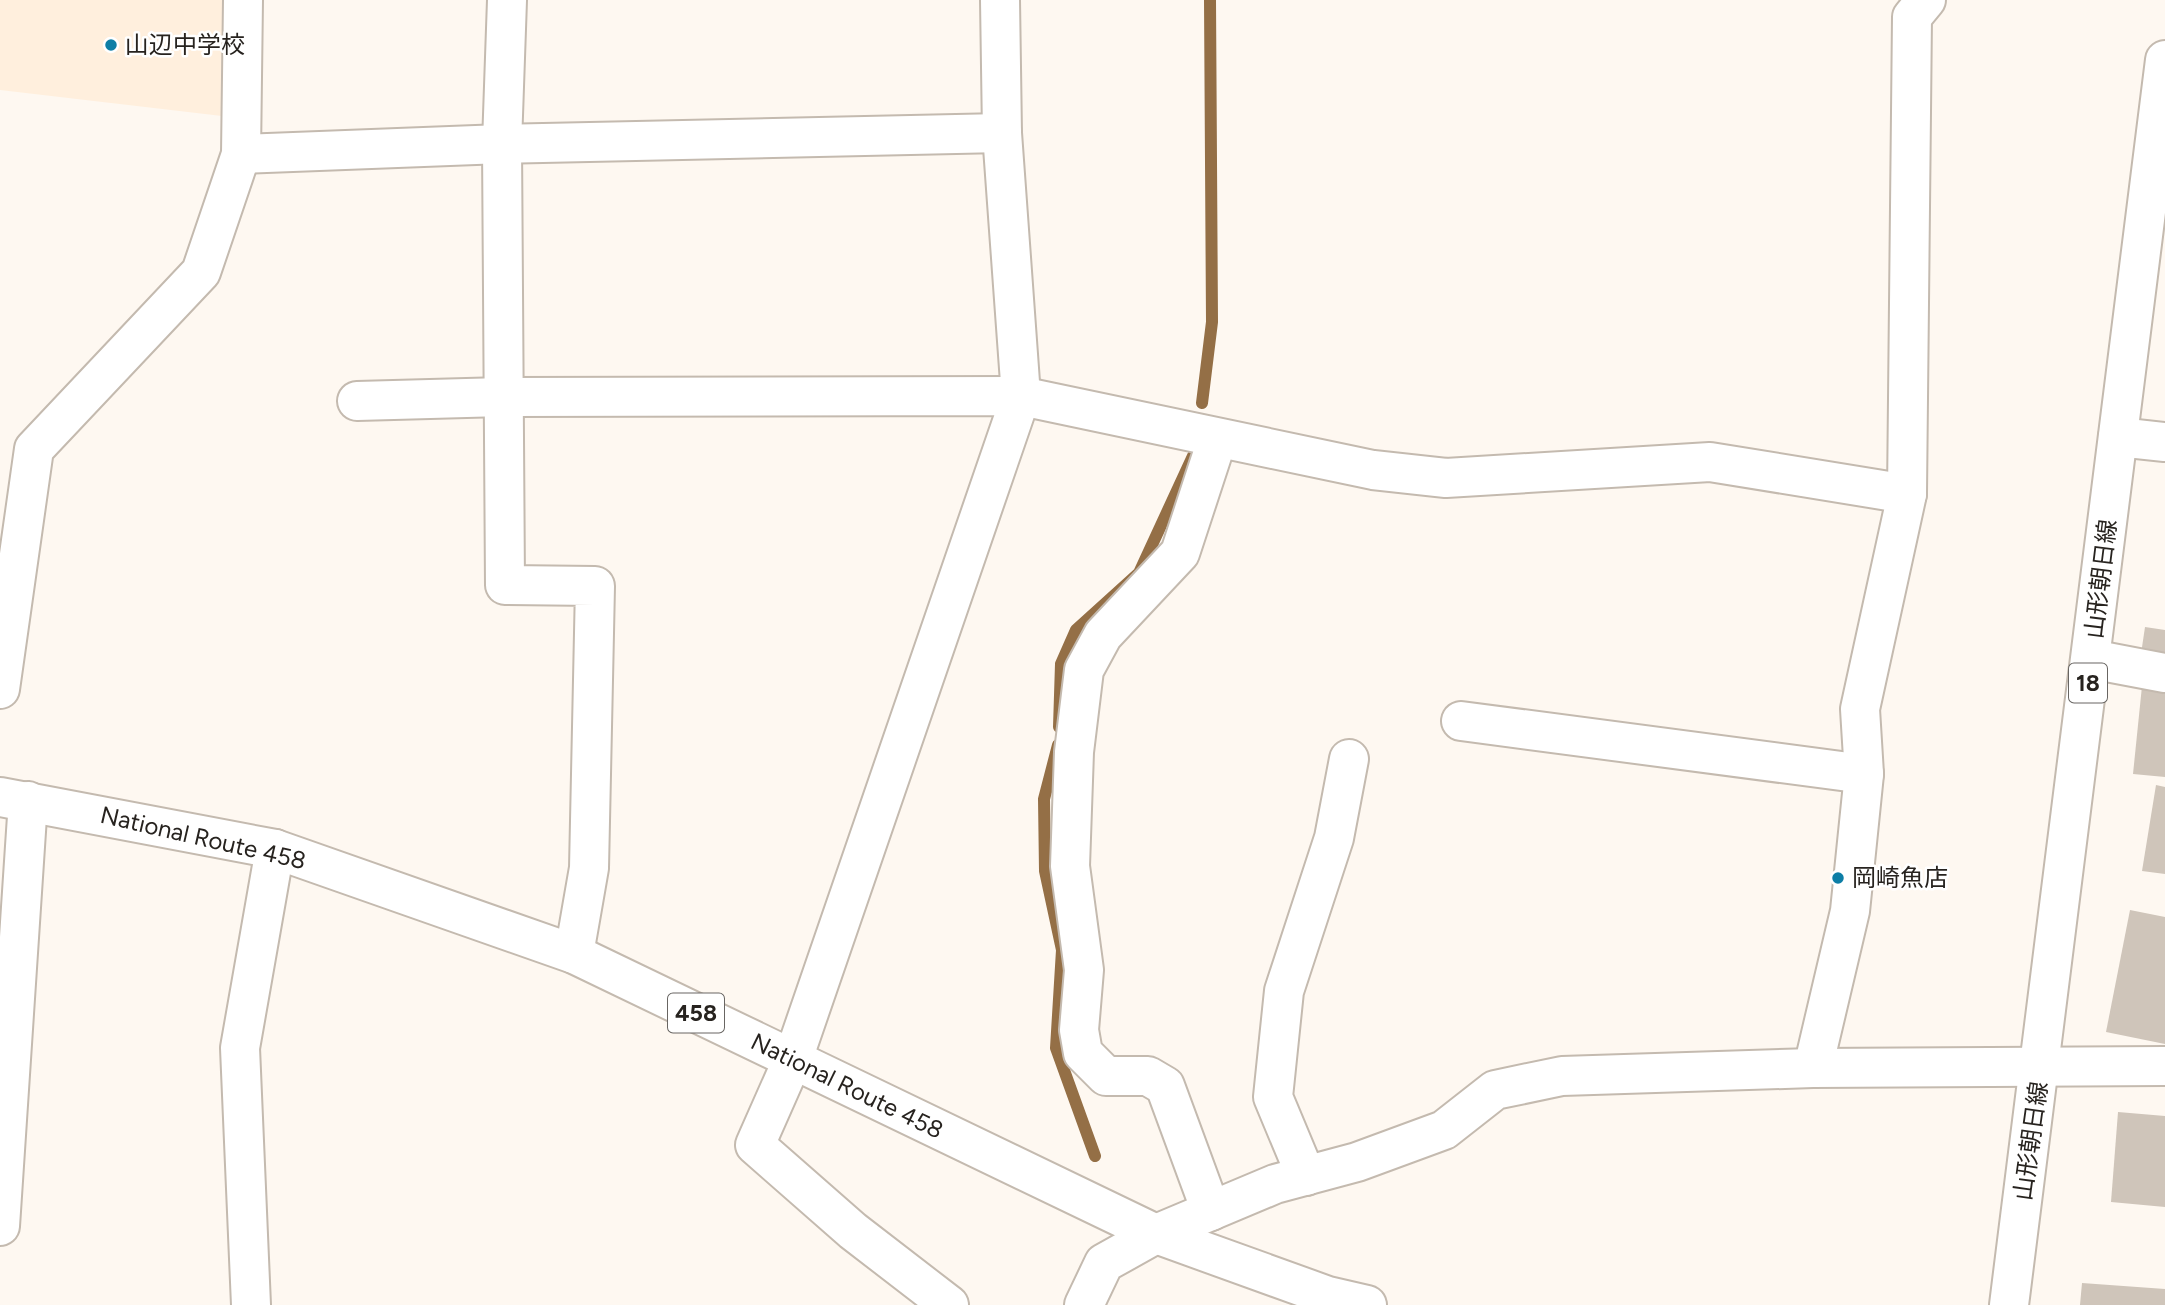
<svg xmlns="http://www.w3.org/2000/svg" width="2165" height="1305" font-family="Figtree,'Noto Sans JP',sans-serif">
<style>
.built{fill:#ffefdd}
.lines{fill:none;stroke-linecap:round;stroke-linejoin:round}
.stream{stroke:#946f46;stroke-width:12}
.building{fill:#cfc5ba}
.minor-casing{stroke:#c4baaf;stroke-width:42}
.primary-casing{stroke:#c4baaf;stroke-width:42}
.trunk-casing{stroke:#c4baaf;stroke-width:42}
.minor{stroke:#fff;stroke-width:38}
.primary{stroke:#fff;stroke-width:38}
.trunk{stroke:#fff;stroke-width:38}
.poi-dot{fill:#0d7ea6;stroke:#fff;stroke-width:2.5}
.labels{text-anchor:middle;stroke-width:5;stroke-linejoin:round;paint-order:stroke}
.shield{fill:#fff;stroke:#686562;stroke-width:2}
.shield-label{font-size:23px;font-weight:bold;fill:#27231f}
.poi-label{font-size:24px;fill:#27231f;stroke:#fff;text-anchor:start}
.street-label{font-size:24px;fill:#27231f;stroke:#fff}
</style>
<rect width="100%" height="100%" fill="#fef8f1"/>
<path class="built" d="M0 0H223L222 116 0 90Z"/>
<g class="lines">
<g class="stream">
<path d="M1202 403 1212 322 1210 0"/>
<path d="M1059 727 1061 664 1076 630 1139 573 1193 456"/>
<path d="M1058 745 1044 799 1045 871 1062 950 1056 1048 1095 1156"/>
</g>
</g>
<g class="building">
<path d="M2145 627 2165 630V658L2141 654Z"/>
<path d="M2142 686 2165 689V777L2133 774Z"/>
<path d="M2156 785 2165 787V874L2142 871Z"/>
<path d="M2130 910 2165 917V1044L2106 1032Z"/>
<path d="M2118 1112 2165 1116V1207L2111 1202Z"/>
<path d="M2082 1283 2165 1289V1305H2080Z"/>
</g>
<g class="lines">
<defs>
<g id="minor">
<path d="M507 0 502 144 505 585 595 586 589 868 574 954"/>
<path d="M241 154 502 144 1002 133"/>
<path d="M357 401 503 397 1021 396 1373 470 1446 478 1710 462 1907 494"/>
<path d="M2118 437 2165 442"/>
<path d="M2091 659 2165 673"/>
<path d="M0 689 34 449 201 272 241 154 243 0"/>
<path d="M1461 721 1864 774"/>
<path d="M1813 1068 1850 911 1864 774 1860 709 1907 494 1912 17 1926 0"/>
<path d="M1306 1176 1273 1097 1284 991 1334 838 1349 759"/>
<path d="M1211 1211 1165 1086 1148 1076H1106L1083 1053 1079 1030 1084 970 1070 866 1074 752 1084 670 1103 635 1180 553 1217 440"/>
<path d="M0 1226 28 801"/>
<path d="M251 1305 240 1048 275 849"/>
<path d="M949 1305 853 1231 755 1145 793 1059 1021 396 1002 133 1000 0"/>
<path d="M1084 1305 1104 1263 1156 1234 1275 1184 1357 1162 1444 1130 1495 1090 1562 1076 1813 1068 2165 1066"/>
</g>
<path id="primary" d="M2009 1305 2165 60"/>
<path id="trunk" d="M0 797 275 849 574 954 1156 1234 1328 1296 1367 1305"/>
</defs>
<use href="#minor" class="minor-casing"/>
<use href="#primary" class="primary-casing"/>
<use href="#trunk" class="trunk-casing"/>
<use href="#minor" class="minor"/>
<use href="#primary" class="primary"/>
<use href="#trunk" class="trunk"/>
</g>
<g class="poi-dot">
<circle cx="111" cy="45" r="7"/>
<circle cx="1838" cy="878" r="7"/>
</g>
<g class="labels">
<g class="shield">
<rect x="2069" y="663.5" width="38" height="39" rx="5"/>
<rect x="668" y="993.5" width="56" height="39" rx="5"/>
</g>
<g class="shield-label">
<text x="2088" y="691">18</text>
<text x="696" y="1021">458</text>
</g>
<g class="poi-label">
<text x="125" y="53">山辺中学校</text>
<text x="1852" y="886">岡崎魚店</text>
</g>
<g class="street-label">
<text transform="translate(2101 579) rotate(-83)" y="8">山形朝日線</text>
<text transform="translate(203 838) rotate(13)" y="8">National Route 458</text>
<text transform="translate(847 1086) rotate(26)" y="8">National Route 458</text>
<text transform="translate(2031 1141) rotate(-82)" y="8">山形朝日線</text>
</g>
</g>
</svg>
